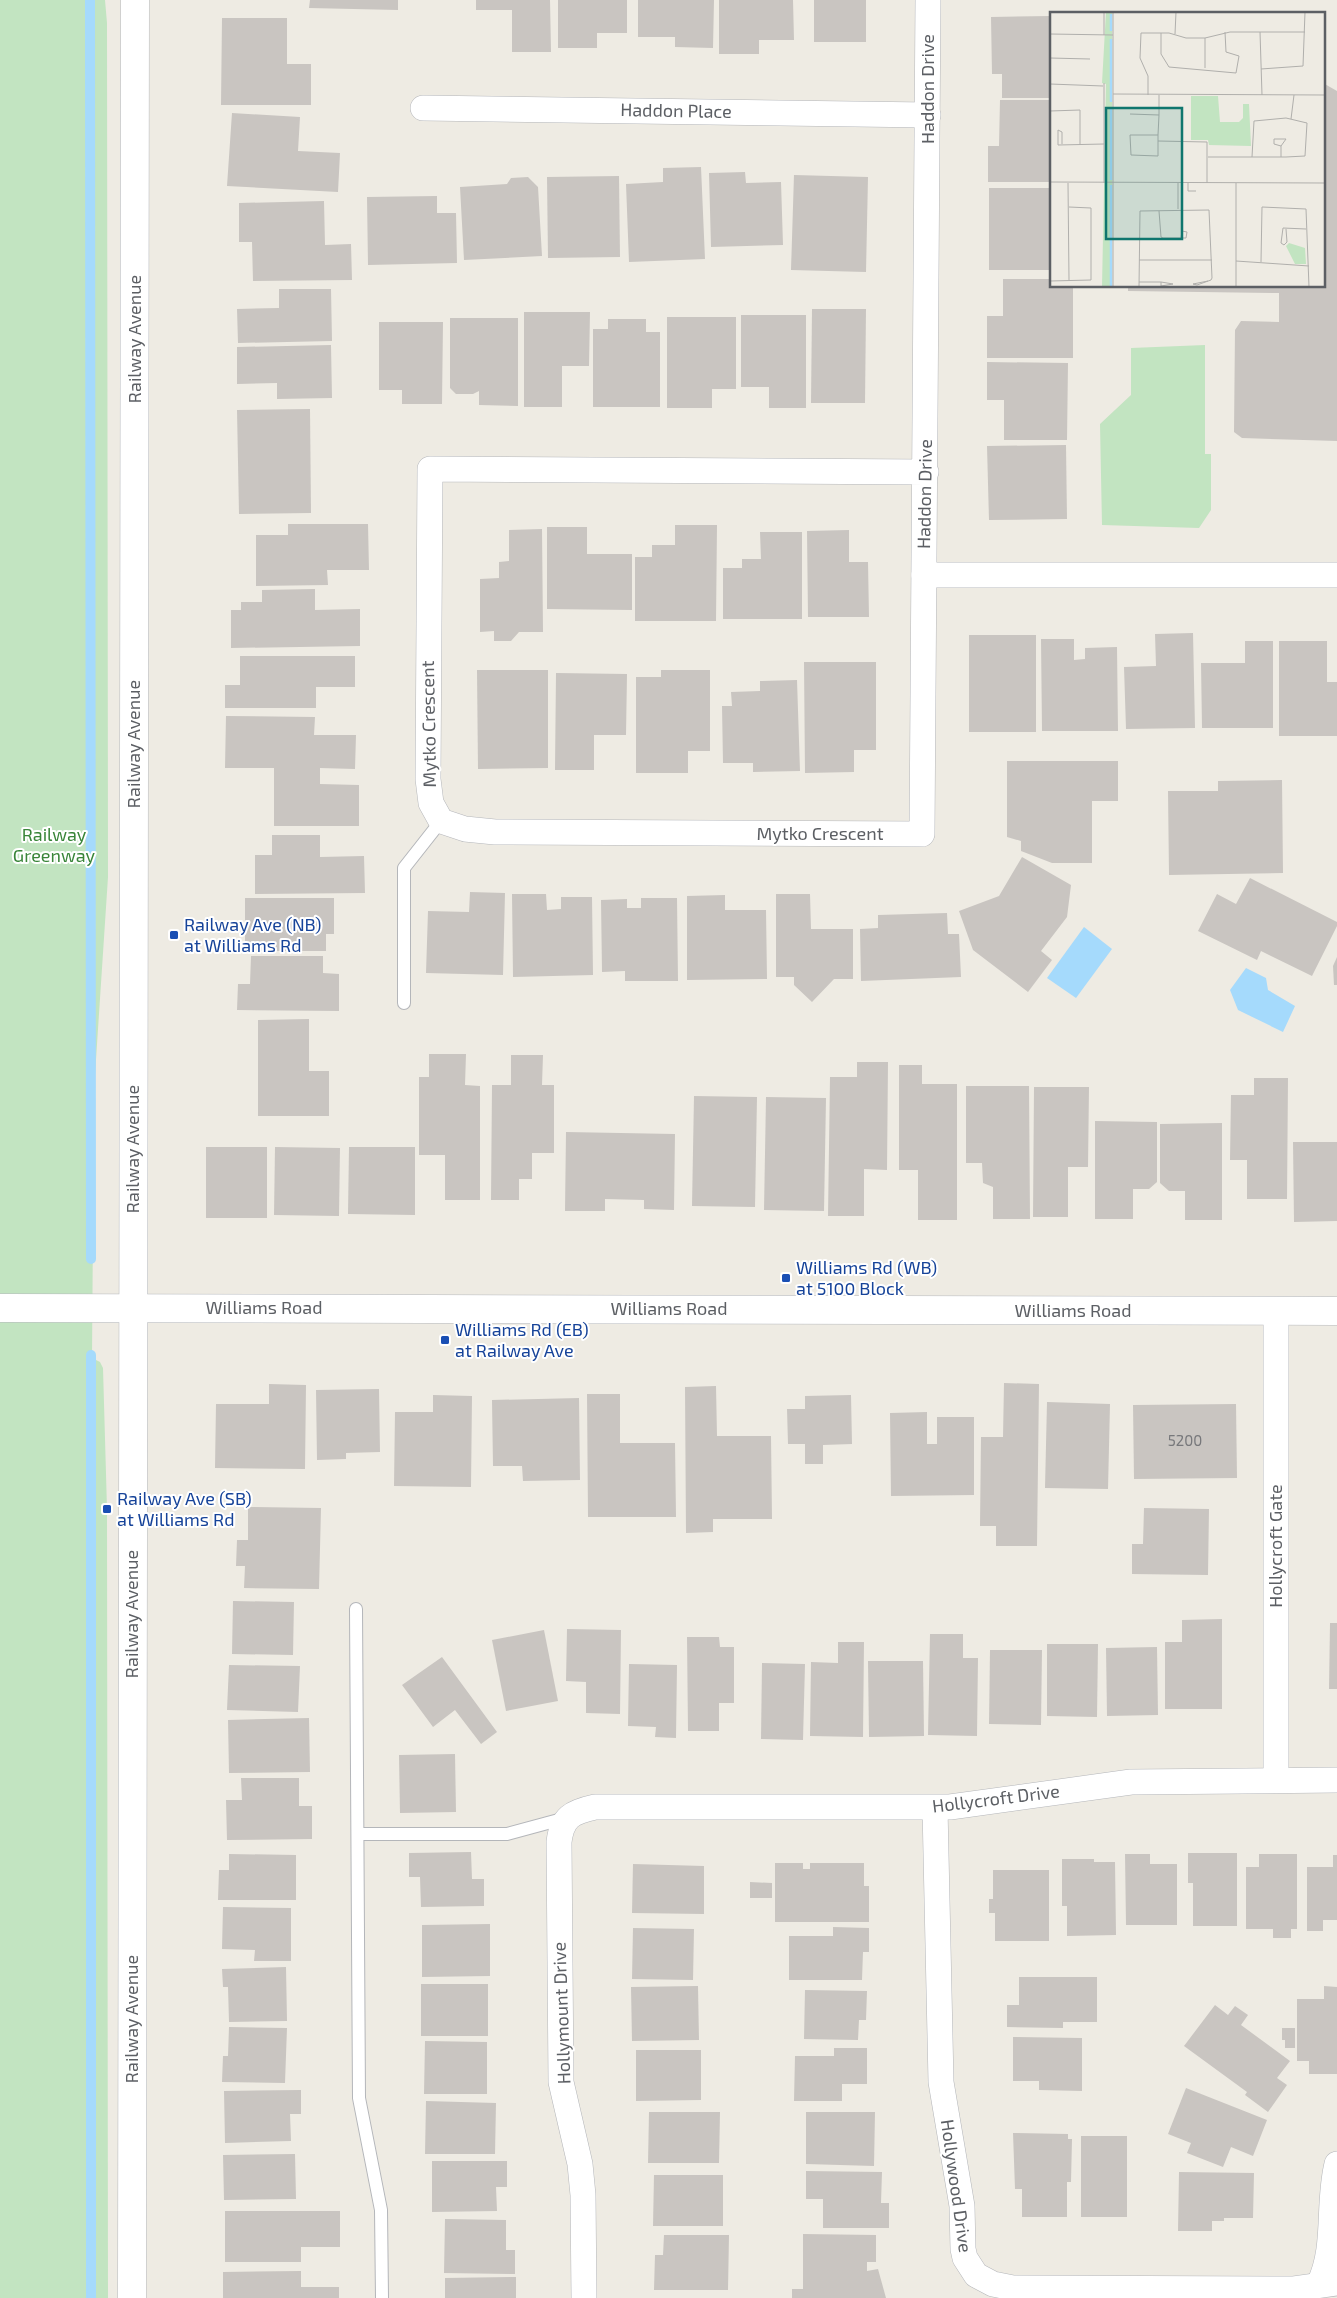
<svg xmlns="http://www.w3.org/2000/svg" width="1337" height="2298" font-family="'Exo 2',sans-serif">
<style>
.green{fill:#c2e4c1}
.water{fill:#a5dafc}
.lines{fill:none;stroke-linecap:round;stroke-linejoin:round}
.stream{stroke:#a5dafc;stroke-width:10}
.building{fill:#c9c5c1}
.lane-casing{stroke:#b4b6ba;stroke-width:14}
.street-casing{stroke:#b4b6ba;stroke-width:26}
.secondary-casing{stroke:#b5b8bd;stroke-width:29}
.lane{stroke:#fff;stroke-width:12}
.street{stroke:#fff;stroke-width:25}
.secondary{stroke:#fff;stroke-width:28}
.transit-dot{fill:#1a4fb4;stroke:#fff;stroke-width:2}
.labels{text-anchor:middle;stroke-width:4;stroke-linejoin:round;paint-order:stroke}
.number-label{font-size:15px;fill:#77787b}
.street-label{font-size:18px;fill:#5c5f64;stroke:#fff}
.park-label{font-size:18px;fill:#398539;stroke:#fff}
.transit-label{font-size:18px;fill:#164399;stroke:#fff;text-anchor:start}
.inset-river{fill:none;stroke:#a5dafc;stroke-width:2.5}
.inset-road{fill:none;stroke:#b0afac;stroke-width:1}
.view{fill:#0f766e;fill-opacity:0.15;stroke:#0f766e;stroke-width:2.5}
.inset-edge{fill:none;stroke:#5c5f64;stroke-width:2.5}
</style>
<rect width="100%" height="100%" fill="#eeebe3"/>
<g class="green">
<path d="M0 0H105L107 23 108 877 94 1090 92 1358 100 1362 103 1368 107 1509 108 2298H0Z"/>
<path d="M1205 345V454H1211V510L1199 528 1102 525 1100 424 1131 395V348Z"/>
</g>
<g class="water">
<path d="M1084 927 1112 949 1076 998 1047 978Z"/>
<path d="M1246 968 1266 978 1268 990 1295 1006 1283 1032 1238 1010 1230 990Z"/>
</g>
<g class="lines">
<g class="stream">
<path d="M90 0 91 1259"/>
<path d="M91 1355V2298"/>
</g>
</g>
<g class="building">
<path d="M310 0H398V10L309 8Z"/>
<path d="M476 0H550L551 52H512V10H476Z"/>
<path d="M558 0H627V33H597V48H558Z"/>
<path d="M638 0H714L713 48 675 47V37H638Z"/>
<path d="M719 0H793L794 40H759V54H719Z"/>
<rect x="814" y="0" width="52" height="42"/>
<path d="M1051 16V98H1002V74H992L991 17Z"/>
<path d="M222 18H287V64H311V105H221Z"/>
<path d="M1323 83 1337 91V441L1242 438 1234 432 1235 330 1241 321 1279 322V293L1128 291V286H1323Z"/>
<path d="M1000 100H1051V182H988V146H999Z"/>
<path d="M232 113 300 117 298 151 340 153 338 192 227 186Z"/>
<path d="M701 167 705 259 629 262 626 184 663 182V168Z"/>
<path d="M745 172 746 183 781 182 783 245 711 247 709 173Z"/>
<path d="M794 175 868 177 866 272 791 270Z"/>
<path d="M619 176 620 257 548 258 547 177Z"/>
<path d="M528 177 538 187 542 256 464 260 460 187 507 184 511 178Z"/>
<rect x="989" y="188" width="62" height="82"/>
<path d="M437 196V213H456L457 263 368 265 367 197Z"/>
<path d="M324 201 325 245 351 244 352 280 253 281 252 242H239V203Z"/>
<path d="M1003 279H1051V286H1073V358H987V316H1003Z"/>
<path d="M279 289H331L332 341 238 343 237 309 279 308Z"/>
<path d="M812 309H866L865 403H811Z"/>
<path d="M524 312H590L589 366H562V407H524Z"/>
<path d="M741 315H806V408H769V387H741Z"/>
<path d="M667 317H736V389H712V408H667Z"/>
<path d="M450 318H518V406L479 405V391L473 394H456L450 388Z"/>
<path d="M608 319H646V332H660V407H593V329H608Z"/>
<path d="M379 322H443L442 404H402V390H379Z"/>
<path d="M331 345 332 398 277 399V383L237 384V347Z"/>
<path d="M987 362 1068 363 1067 440H1004V400H987Z"/>
<path d="M310 409 311 513 239 514 237 410Z"/>
<path d="M1066 445 1067 519 989 520 987 446Z"/>
<path d="M288 524H368L369 570H327L328 585 256 586V535H288Z"/>
<path d="M675 525H717L716 621H635V557H652V545H675Z"/>
<path d="M547 527H587V554H632V610L547 609Z"/>
<path d="M542 529 543 632H519L511 641H494V631L480 632V579L499 578V562L509 561V530Z"/>
<path d="M849 530V562H868L869 617H808L807 531Z"/>
<path d="M760 532H802V619H723V568H742V559H761Z"/>
<path d="M315 589V610L360 609V646L231 648V610H241V602H262V590Z"/>
<path d="M1193 633 1195 728 1126 729 1124 667 1156 666 1155 634Z"/>
<rect x="969" y="635" width="67" height="97"/>
<path d="M1041 639H1074V660L1085 659V648L1117 647 1118 731H1042Z"/>
<path d="M1245 641H1273V728H1202L1201 663H1245Z"/>
<path d="M1279 641H1327V682H1337V736H1279Z"/>
<path d="M240 656H355V687H316V708H225V685H240Z"/>
<path d="M804 662H876V750H854V772L805 773Z"/>
<path d="M477 670H548V768L478 769Z"/>
<path d="M661 670H710V751H688V773H636V677H661Z"/>
<path d="M556 673 627 674 626 735H594V770H555Z"/>
<path d="M797 680 800 771 753 772V763H723L722 706H732L731 692 760 691V681Z"/>
<path d="M226 716 315 717 314 735H356L355 769 320 768V784L359 785V826H274V768H225Z"/>
<path d="M1007 761H1118V801H1092V863H1052L1021 851V841L1007 837Z"/>
<path d="M1282 780 1283 873 1169 875 1168 791H1218V781Z"/>
<path d="M272 835H320V857L364 856 365 893 255 894V855H272Z"/>
<path d="M1022 857 1071 885 1067 917 1041 951 1052 960 1028 992 973 950 959 911 999 896Z"/>
<path d="M1250 878 1337 922V926L1312 976 1261 951 1257 960 1198 931 1217 894 1236 904Z"/>
<path d="M470 892 505 893 503 975 426 973 428 911 469 912Z"/>
<path d="M512 894H546L547 910 561 909V897H592L593 975 513 977Z"/>
<path d="M776 894H810L811 929H853V979H834L812 1002 794 985V977H776Z"/>
<path d="M725 895V910H766L767 979 687 980V896Z"/>
<path d="M245 898H334V934H326V951H245Z"/>
<path d="M641 898H677L678 981H625V971L602 972 601 900 627 899V908H641Z"/>
<path d="M947 913 948 934H959L961 977 861 981 860 929 878 928V915Z"/>
<path d="M251 956H323V973L339 974V1011L237 1010 238 984H250Z"/>
<path d="M1337 957V985H1334L1333 966Z"/>
<path d="M309 1019V1071H329V1116H258V1020Z"/>
<path d="M429 1054H466L465 1085 480 1086V1200H445V1155H419V1077H429Z"/>
<path d="M511 1055H543L542 1085H554V1153H532V1179H519V1200H491L492 1085H511Z"/>
<path d="M857 1062H888L887 1170 864 1169V1216H828L830 1077H857Z"/>
<path d="M899 1065H922V1084H957V1220H918V1170H899Z"/>
<path d="M1254 1078H1288L1287 1199H1247V1160H1230L1231 1095H1254Z"/>
<path d="M966 1086H1029L1030 1219H993V1187L983 1183 982 1163H966Z"/>
<path d="M1034 1087H1089L1088 1167H1068V1217H1033Z"/>
<path d="M694 1096 757 1097 755 1207 692 1206Z"/>
<path d="M766 1097 826 1098 824 1211 764 1210Z"/>
<path d="M1095 1121 1157 1122V1182L1149 1189H1133V1219H1095Z"/>
<path d="M1222 1123V1220H1185V1191H1169L1160 1183V1124Z"/>
<path d="M566 1132 675 1134 674 1210 644 1209V1200L605 1199V1211H565Z"/>
<path d="M1293 1142H1337V1221L1294 1222Z"/>
<rect x="206" y="1147" width="61" height="71"/>
<path d="M275 1147 340 1148 339 1216 274 1215Z"/>
<path d="M349 1147H415V1215L348 1214Z"/>
<path d="M1004 1383 1039 1384 1037 1546H996V1526H980L981 1437H1003Z"/>
<path d="M269 1384 306 1385 305 1469 215 1468 216 1404H269Z"/>
<path d="M716 1386 717 1436H771L772 1519H713V1532L686 1533 685 1387Z"/>
<path d="M379 1389 380 1452 346 1453V1459L317 1460 316 1390Z"/>
<path d="M587 1394H620V1443H675L676 1517H588Z"/>
<path d="M433 1395 472 1396 471 1487 394 1486 395 1412H433Z"/>
<path d="M851 1395 852 1444 823 1445V1464H805V1444H788L787 1409H805V1396Z"/>
<path d="M579 1398 580 1480 523 1481 522 1466H493L492 1400Z"/>
<path d="M1047 1402 1110 1404 1108 1489 1045 1488Z"/>
<path d="M1236 1404 1237 1478 1134 1479 1133 1405Z"/>
<path d="M927 1412V1444H937V1417H974V1495L891 1496 890 1413Z"/>
<path d="M248 1507 321 1508 319 1589 244 1588 245 1566H236L237 1540H248Z"/>
<path d="M1144 1508 1209 1509 1208 1575 1132 1574V1544H1143Z"/>
<path d="M233 1601 294 1602 293 1655 232 1654Z"/>
<path d="M1222 1619V1709H1165V1642H1182V1620Z"/>
<path d="M1330 1623H1337V1689H1329Z"/>
<path d="M567 1629 621 1630 620 1714 586 1713V1682L566 1681Z"/>
<path d="M544 1630 558 1701 506 1711 492 1640Z"/>
<path d="M930 1634H963V1658H978L977 1736 928 1735Z"/>
<path d="M687 1637H719L720 1647H734V1703H719V1731H688Z"/>
<path d="M838 1642H864L863 1737 810 1736 811 1662 838 1663Z"/>
<path d="M1047 1644H1098L1097 1717 1047 1716Z"/>
<path d="M1157 1647 1158 1715 1107 1716 1106 1648Z"/>
<path d="M990 1650H1042L1041 1725 989 1724Z"/>
<path d="M442 1657 497 1732 481 1744 455 1710 433 1727 402 1685Z"/>
<path d="M868 1661H923L924 1736 869 1737Z"/>
<path d="M762 1663 805 1664 803 1740 761 1739Z"/>
<path d="M629 1664 677 1665 676 1738 655 1737 656 1727 628 1726Z"/>
<path d="M229 1665 300 1666 298 1712 227 1710Z"/>
<path d="M309 1718 310 1772 229 1773 228 1720Z"/>
<path d="M455 1754 456 1812 400 1813 399 1755Z"/>
<path d="M241 1778H299V1806H312V1839L227 1840 226 1800H242Z"/>
<path d="M471 1852 472 1879H484V1906L421 1907 420 1877H409V1853Z"/>
<path d="M1188 1853H1237V1926H1193V1883H1188Z"/>
<path d="M229 1854 296 1855V1900H218L219 1870H229Z"/>
<path d="M1125 1854H1150V1864H1177V1925H1126Z"/>
<path d="M1259 1854H1297V1929H1291V1938H1273V1929H1246V1867H1259Z"/>
<path d="M1333 1855H1337V1920H1323V1931H1307V1867H1333Z"/>
<path d="M1062 1859H1094V1862H1115L1116 1935 1067 1936V1906H1062Z"/>
<path d="M775 1863H803V1869H810V1863H864V1886H869V1922H775Z"/>
<path d="M633 1864 704 1866V1914L632 1913Z"/>
<path d="M993 1870H1049V1941H995V1913H989V1899H993Z"/>
<path d="M750 1882 772 1883V1898H750Z"/>
<path d="M223 1907 291 1908V1961H254L255 1950 222 1949Z"/>
<path d="M490 1924V1976L422 1977V1925Z"/>
<path d="M833 1927 869 1928V1952H863L862 1980H789V1936H833Z"/>
<path d="M633 1928 694 1929 693 1980 632 1979Z"/>
<path d="M286 1967 287 2021 229 2022 228 1987H223L222 1969Z"/>
<path d="M1019 1977H1097V2022H1063V2028L1007 2027V2005H1019Z"/>
<rect x="421" y="1984" width="67" height="52"/>
<path d="M698 1986 699 2040 632 2041 631 1987Z"/>
<path d="M1324 1986 1337 1987V2074H1309V2061H1297V1999H1324Z"/>
<path d="M805 1990 867 1991 866 2020H859L858 2040 804 2039Z"/>
<path d="M1215 2005 1228 2015 1235 2006 1248 2015 1241 2025 1290 2061 1277 2078 1287 2085 1268 2112 1245 2095 1247 2092 1184 2046Z"/>
<path d="M229 2027 287 2028 285 2083 222 2082 223 2056H228Z"/>
<path d="M1282 2028H1295V2048H1285V2040H1282Z"/>
<path d="M1013 2037 1082 2038V2091L1039 2090V2081H1013Z"/>
<path d="M425 2041 487 2042V2094H424Z"/>
<path d="M834 2048H867V2084H842V2101H794L795 2056H834Z"/>
<path d="M636 2050H701V2100L636 2101Z"/>
<path d="M1186 2088 1267 2120 1253 2156 1231 2147 1223 2167 1187 2153 1191 2143 1168 2134Z"/>
<path d="M301 2090V2114H290L291 2141 225 2143 224 2091Z"/>
<path d="M426 2101 496 2103 495 2154H425Z"/>
<path d="M649 2112H720L719 2163H648Z"/>
<path d="M806 2112H875L874 2166 806 2164Z"/>
<path d="M1013 2133 1068 2134V2139H1072L1071 2182H1067V2217H1022V2189H1015Z"/>
<rect x="1081" y="2136" width="46" height="81"/>
<path d="M295 2154 296 2199 224 2200 223 2155Z"/>
<path d="M432 2161H507V2187H496L497 2211 432 2212Z"/>
<path d="M806 2171 882 2172 881 2203H889V2228H823V2199H806Z"/>
<path d="M1179 2172 1254 2173 1253 2218H1224V2221H1212V2231H1178Z"/>
<path d="M654 2175H723V2226H653Z"/>
<path d="M225 2211H340V2247H301V2262H225Z"/>
<path d="M445 2219 506 2220V2250H515V2274L444 2273Z"/>
<path d="M803 2234 876 2235V2262H867V2271L878 2269 886 2298H792V2289H803Z"/>
<path d="M664 2235H729L728 2290H654L655 2255H663Z"/>
<path d="M301 2271V2287H339V2298H223V2272Z"/>
<path d="M516 2277V2298H445V2278Z"/>
</g>
<g class="lines">
<defs>
<g id="lane">
<path d="M404 1003V868L441 821"/>
<path d="M356 1609 359 2098 381 2210 382 2298"/>
<path d="M358 1834H507L566 1818"/>
</g>
<g id="street">
<path d="M423 108 928 115"/>
<path d="M926 472 430 469 428 779 431 803 441 821 465 829 495 832 922 834 928 0"/>
<path d="M924 575H1337"/>
<path d="M1276 1311V1780"/>
<path d="M935 1808 941 2082 962 2206 963 2249 965 2258 976 2275 993 2284 1013 2288 1294 2289 1337 2283"/>
<path d="M1319 2284C1337 2247 1327 2204 1337 2164"/>
<path d="M584 2298 583 2195 580 2164 561 2082 559 1842C562 1817 572 1812 595 1807H950L1131 1782 1337 1780"/>
</g>
<g id="secondary">
<path d="M0 1308 1337 1311"/>
<path d="M132 2298 135 0"/>
</g>
</defs>
<use href="#lane" class="lane-casing"/>
<use href="#street" class="street-casing"/>
<use href="#secondary" class="secondary-casing"/>
<use href="#lane" class="lane"/>
<use href="#street" class="street"/>
<use href="#secondary" class="secondary"/>
</g>
<g class="transit-dot">
<rect x="169" y="930" width="10" height="10" rx="2.5"/>
<rect x="781" y="1273" width="10" height="10" rx="2.5"/>
<rect x="440" y="1335" width="10" height="10" rx="2.5"/>
<rect x="102" y="1504" width="10" height="10" rx="2.5"/>
</g>
<g class="labels">
<g class="number-label">
<text x="1185" y="1446">5200</text>
</g>
<g class="street-label">
<text transform="translate(928 89) rotate(-90)" y="6">Haddon Drive</text>
<text transform="translate(676 111) rotate(1)" y="6">Haddon Place</text>
<text transform="translate(135 339) rotate(-90)" y="6">Railway Avenue</text>
<text transform="translate(925 494) rotate(-89)" y="6">Haddon Drive</text>
<text transform="translate(429 724) rotate(-91)" y="6">Mytko Crescent</text>
<text transform="translate(134 744) rotate(-90)" y="6">Railway Avenue</text>
<text x="820" y="840">Mytko Crescent</text>
<text transform="translate(133 1149) rotate(-90)" y="6">Railway Avenue</text>
<text x="264" y="1314">Williams Road</text>
<text x="669" y="1315">Williams Road</text>
<text x="1073" y="1317">Williams Road</text>
<text transform="translate(1276 1546) rotate(-90)" y="6">Hollycroft Gate</text>
<text transform="translate(132 1614) rotate(-90)" y="6">Railway Avenue</text>
<text transform="translate(996 1799) rotate(-7)" y="6">Hollycroft Drive</text>
<text transform="translate(562 2013) rotate(-92)" y="6">Hollymount Drive</text>
<text transform="translate(132 2019) rotate(-90)" y="6">Railway Avenue</text>
<text transform="translate(956 2186) rotate(82)" y="6">Hollywood Drive</text>
</g>
<g class="park-label">
<text x="54" y="841">Railway<tspan x="54" dy="21">Greenway</tspan></text>
</g>
<g class="transit-label">
<text x="184" y="931">Railway Ave (NB)<tspan x="184" dy="21">at Williams Rd</tspan></text>
<text x="796" y="1274">Williams Rd (WB)<tspan x="796" dy="21">at 5100 Block</tspan></text>
<text x="455" y="1336">Williams Rd (EB)<tspan x="455" dy="21">at Railway Ave</tspan></text>
<text x="117" y="1505">Railway Ave (SB)<tspan x="117" dy="21">at Williams Rd</tspan></text>
</g>
</g>
<g transform="translate(1050 12)">
<rect width="275" height="275" fill="#eeebe3"/>
<path d="M56 0H62V275H52L56 72 52 71ZM141 84H168L170 110H189L193 106V92H199L201 134 159 133 158 128H141ZM239 231 255 236 256 252H245L236 234Z" fill="#c2e4c1"/>
<path class="inset-river" d="M61 2V19M61 27V90M61 95V168M61 173V275"/>
<path class="inset-road" d="M54 1V23M210 20 212 83M91 21H119L136 26H155L180 20H255M91 21 90 46 98 64V83M111 21V42L119 55 186 61 189 44 176 40 175 20M0 22 63 23M125 22 126 0M0 46 40 47M155 56V26M211 57 253 54 255 0M54 71V171M0 72 53 74M63 82 275 83M0 99 30 98V132M80 102 109 103M241 107 244 83M108 123H80L81 143 108 144V123L109 103V83M108 129 157 130V171M12 132V120L8 118V133L54 132M158 145H236L255 144 257 111 236 106 204 109 202 145M231 145V134L224 132V127H236L231 134M0 170 275 171M18 171 19 268M138 171V179H146M128 197V171M109 199 111 225 113 226H136L137 220 132 219 131 226M236 217 237 230 234 233 231 231 233 216 256 217M89 248H162M186 249 259 254M211 250 212 195 256 197 259 275M0 269 41 268V196L19 195M89 270H111V275M111 270 123 272 111 274M63 275V0M89 275 90 199 159 198 162 266 161 268 147 273 143 272 158 269M186 275V171"/>
<path class="view" d="M56 96H132V227H56Z"/>
<rect width="275" height="275" class="inset-edge"/>
</g>
</svg>
